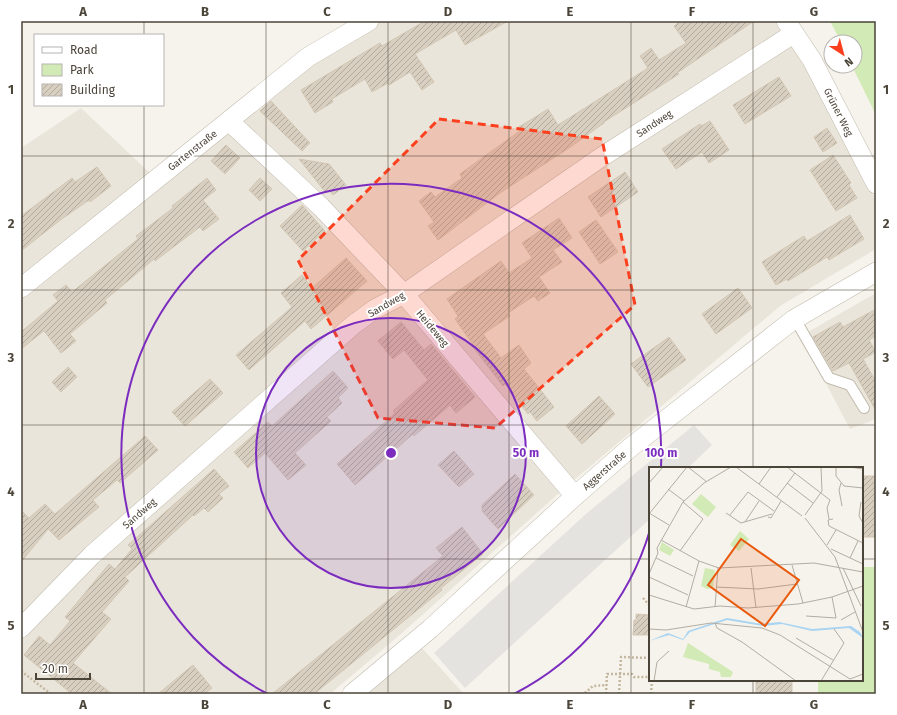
<svg xmlns="http://www.w3.org/2000/svg" width="897" height="715" font-family="'Fira Sans',sans-serif">
<style>
.residential{fill:#eae5da}
.green{fill:#d2eab5}
.parking{fill:#e5e3e0}
.building{fill:url(#building-hatch);stroke:#d3c7b4}
.lines{fill:none;stroke-linecap:round;stroke-linejoin:round}
.lane-casing{stroke:#c2bbae;stroke-width:12}
.street-casing{stroke:#c2bbae;stroke-width:20}
.path{stroke:#c4b79f;stroke-width:2.5;stroke-dasharray:2 2;stroke-linecap:butt}
.lane{stroke:#fff;stroke-width:10}
.street{stroke:#fff;stroke-width:19}
.marked{fill:#fc3f1d;fill-opacity:0.2;stroke:#fc3f1d;stroke-width:3;stroke-dasharray:8 5;stroke-linejoin:round}
.grid{fill:none;stroke:#4b4439;stroke-width:1;stroke-opacity:0.55}
.ring{fill:none;stroke:#7b2cbf;stroke-width:2}
.labels{text-anchor:middle;stroke-width:4;stroke-linejoin:round;paint-order:stroke}
.street-label{font-size:10px;fill:#4b4439;stroke:#fff}
.inset-road{fill:none;stroke:#b2ada4;stroke-width:1}
.view{fill:#e8590c;fill-opacity:0.15;stroke:#e8590c;stroke-width:2}
.inset-edge{fill:none;stroke:#4b4439;stroke-width:2}
.centre{fill:#7b2cbf;stroke:#fff;stroke-width:2}
.ring-label{font-size:12px;text-anchor:middle;font-weight:bold;fill:#7b2cbf;stroke:#fff;stroke-width:4;stroke-linejoin:round;paint-order:stroke}
.neatline{fill:none;stroke:#4b4439;stroke-width:1.5}
.grid-label{font-size:13px;text-anchor:middle;font-weight:bold;fill:#4b4439}
</style>
<defs>
<pattern id="building-hatch" width="6" height="6" patternUnits="userSpaceOnUse"><rect width="6" height="6" fill="#d8cfc1"/><path d="M-1 1l2-2M0 6l6-6M5 7l2-2" fill="none" stroke="#b1aa9e"/></pattern>
</defs>
<rect width="100%" height="100%" fill="#f6f3ec"/>
<g class="residential">
<path d="M350 21H776L806 66 876 200V249L780 306 567 486 402 633 330 694H21V148L81 108 150 173 302 50Z"/>
<path d="M876 293V419L850 429 801 336Z"/>
<path d="M422 648 464 694H365Z"/>
</g>
<g class="green">
<path d="M830 21H876V115L852 66H855V42H841Z"/>
<path d="M862 567H876V694H818V680H862Z"/>
</g>
<path class="parking" d="M694 425 712 445 688 468H650V519L465 688 434 653 587 513Z"/>
<g class="building">
<path d="M425 21H508L465 45 456 30 415 54 434 82 422 90 410 72 389 85 388 83 372 92 365 79 332 99 333 102 315 113 301 90 380 43 382 46Z"/>
<path d="M681 21H754L677 73 679 74 604 122V123L569 148 500 193 438 240 428 226 434 222 419 201 431 192 435 197 462 178 460 174 521 130 519 127 548 109 558 125 648 68 640 56 651 48 659 60 686 43 674 26Z"/>
<path d="M779 77 791 96 745 124 733 105Z"/>
<path d="M271 101 310 143 302 151 260 111Z"/>
<path d="M710 121 729 150 709 163 702 152 676 169 662 149 700 124 701 126Z"/>
<path d="M827 128 837 143 823 152 814 137Z"/>
<path d="M226 145 240 158 225 174 211 161Z"/>
<path d="M833 155 851 183 849 185 857 198 836 211 810 170Z"/>
<path d="M299 159 329 164 346 185 333 195 329 190 326 193Z"/>
<path d="M97 167 111 186 90 202 89 200 59 221 21 251V216L72 178 75 182Z"/>
<path d="M625 172 638 192 601 217 588 197Z"/>
<path d="M207 178 216 190 203 200 219 219 203 231 200 227 155 261 154 259 105 300 107 303 70 334 76 341 61 353 44 331 21 349V332L58 301 53 295 66 285 72 292 138 239 136 236 173 208 172 206Z"/>
<path d="M260 178 272 189 260 201 249 190Z"/>
<path d="M302 205 325 231 303 251 280 226Z"/>
<path d="M850 215 864 239 829 260 827 257 788 281 787 279 776 285 762 262 804 236 807 241Z"/>
<path d="M559 218 572 238 553 250 562 262 539 277 550 293 538 301 534 296 508 313 510 316 483 334 501 358 519 345 531 363 524 369 554 407 537 421 530 412 528 414 505 384 503 386 473 347 474 346 455 319 458 316 447 299 501 261 509 273 532 258 522 243Z"/>
<path d="M596 220 618 252 600 264 579 232Z"/>
<path d="M346 258 367 281 311 329 305 321 249 370 236 355 292 307 281 293 302 275 312 288Z"/>
<path d="M738 288 752 308 716 334 702 314Z"/>
<path d="M876 309V336L869 340 876 352 863 359 876 382V411L849 363 833 371 813 337 840 322 843 327Z"/>
<path d="M401 322 424 350 431 344 475 397 456 413 450 405 414 436 413 434 355 485 337 464 395 413 393 411 428 380 404 350 393 359 378 341Z"/>
<path d="M669 337 686 360 648 387 631 364Z"/>
<path d="M68 367 77 377 61 392 52 382Z"/>
<path d="M333 371 348 388 338 398 342 403 327 417 331 421 295 453 306 465 288 480 265 453 248 468 234 452 268 422 272 426Z"/>
<path d="M210 379 223 393 185 426 172 412Z"/>
<path d="M599 396 615 414 582 444 566 426Z"/>
<path d="M145 436 158 450 120 483 117 480 93 500 99 507 59 540 48 529 21 562V510L29 518 45 504 55 514Z"/>
<path d="M454 451 474 474 459 487 438 465Z"/>
<path d="M214 469 229 486 219 494 223 498 208 512 204 508 194 516 193 515 125 577 129 581 102 612 111 619 73 663 112 694H72L24 655 39 636 50 645 70 621 65 617 109 564 115 569 132 549 128 545Z"/>
<path d="M515 474 534 495 498 529 482 511V505Z"/>
<rect x="862" y="476" width="14" height="61"/>
<path d="M462 527 483 554 441 588 442 590 314 694H272L443 556 436 548Z"/>
<path d="M636 614 650 615V635H633L634 620H636Z"/>
<path d="M193 665 212 688 204 694H158Z"/>
<rect x="756" y="680" width="36" height="14"/>
</g>
<g class="lines">
<defs>
<path id="lane" d="M795 319 829 378 850 385 864 408"/>
<g id="street">
<path d="M786 21 812 60 876 184"/>
<path d="M229 121 321 207 404 294 575 496"/>
<path d="M21 288 308 57 369 21"/>
<path d="M21 628 92 555 353 325 375 309 404 294 597 160 793 34"/>
<path d="M352 694 430 629 575 496 631 447 793 320 876 272"/>
</g>
</defs>
<use href="#lane" class="lane-casing"/>
<use href="#street" class="street-casing"/>
<g class="path">
<path d="M643 598 650 606"/>
<path d="M21 671 51 694"/>
<path d="M581 694 585 693 593 686 607 685"/>
<path d="M606 694 607 674H632L634 677H650"/>
<path d="M619 694 621 657 650 658"/>
<path d="M651 694 652 680"/>
</g>
<use href="#lane" class="lane"/>
<use href="#street" class="street"/>
</g>
<path class="marked" d="M439 119 602 139 635 305 495 428 378 418 298 260Z"/>
<path class="grid" d="M144 21V35M266 21V694M388 21V694M509 21V694M631 21V694M753 21V468M144 105V694M21 156H876M21 290H876M21 425H876M21 559H650M862 559H876M753 680V694"/>
<circle cx="391" cy="453" r="135" fill="#7b2cbf" fill-opacity=".12"/>
<g class="ring">
<circle cx="391" cy="453" r="135"/>
<path d="M650 530A270 270 0 0 1 514 694M268 694A270 270 0 1 1 661 467"/>
</g>
<g class="labels">
<g class="street-label">
<text transform="translate(839 112) rotate(63)" y="4">Grüner Weg</text>
<text transform="translate(654 123) rotate(-33)" y="4">Sandweg</text>
<text transform="translate(192 150) rotate(-38)" y="4">Gartenstraße</text>
<text transform="translate(386 304) rotate(-30)" y="4">Sandweg</text>
<text transform="translate(433 328) rotate(50)" y="4">Heideweg</text>
<text transform="translate(604 470) rotate(-41)" y="4">Aggerstraße</text>
<text transform="translate(139 513) rotate(-41)" y="4">Sandweg</text>
</g>
</g>
<g transform="translate(649 467)">
<rect width="214" height="214" fill="#f6f3ec"/>
<path d="M13 75 25 83 21 89 10 83Z" fill="#d2eab5"/>
<path d="M52 27 67 40 59 50 43 37ZM91 64 100 72 90 84 81 78ZM56 101 66 103 64 121 58 122 52 119ZM39 176 84 205 82 210H72L71 205 60 202V197L34 190Z" fill="#d2eab5"/>
<path d="M78 151 113 157 130 155 163 162 202 159 211 165 214 171 200 161 163 164 133 157 114 159 78 153 41 165 34 173 20 168 0 174 19 166 34 172 39 164Z" fill="#a9d4f2"/>
<path class="inset-road" d="M39 0 58 15M87 0 153 49M138 0 181 33 178 41 180 52M187 0V9L195 19 214 21M201 0 214 2M0 16 14 0M138 16 164 36M192 16 190 23 193 39M110 17 122 0M19 22 35 34M128 30 146 6M212 35 210 49 214 56M0 46 20 58M77 46 92 56 123 47M0 47 38 0M81 48 99 25 125 44M156 48 173 24 172 0M119 50 122 51 132 34M156 51 186 90 214 165M184 52 179 53 180 59 214 76M96 55 110 34M12 73 50 94 70 101 165 96 214 105M178 78 187 63M182 82 214 97M31 84 54 52 34 35M7 91 44 109M201 91 209 74M143 98 154 136M102 101 107 141M194 101 212 139M0 107 9 86 8 81 34 35 55 16 82 0M0 110 39 128M67 120 109 122 148 117M0 128 45 142 71 139 99 141 149 137 183 130 214 119M37 140 50 94M66 140 69 101M157 149 187 151 183 130M192 153 206 145M66 156 68 161 93 175 147 214M0 162 17 163 62 156 113 161 131 168 201 212M147 171 184 193M201 212 214 207M5 214 8 195 20 184M172 214 195 176 185 162"/>
<path class="view" d="M92 72 150 113 116 159 59 118Z"/>
<rect width="214" height="214" class="inset-edge"/>
</g>
<circle cx="391" cy="453" r="6" class="centre"/>
<g class="ring-label">
<text x="526" y="457">50 m</text>
<text x="661" y="457">100 m</text>
</g>
<rect width="897" height="715" fill="none" stroke="#ffffff" stroke-width="44"/>
<rect x="34" y="34" width="130" height="72" fill="#ffffff" stroke="#b7b4b0"/>
<rect x="42" y="47" width="20" height="6" fill="#ffffff" stroke="#b7b4b0"/>
<text x="70" y="54" font-size="12" fill="#4b4439">Road</text>
<rect x="42" y="64" width="20" height="12" fill="#d2eab5" stroke="#b7b4b0"/>
<text x="70" y="74" font-size="12" fill="#4b4439">Park</text>
<rect x="42" y="84" width="20" height="12" fill="url(#building-hatch)" stroke="#b7b4b0"/>
<text x="70" y="94" font-size="12" fill="#4b4439">Building</text>
<g transform="translate(843 54) rotate(144)"><circle r="19" fill="#ffffff" stroke="#b7b4b0"/>
<path d="M0-3L7 15L0 10L-7 15Z" fill="#fc3f1d"/>
<text y="-6" font-size="11" font-weight="bold" text-anchor="middle" fill="#4b4439">N</text>
</g>
<path d="M36 673v6h54v-6" fill="none" stroke="#4b4439" stroke-width="2"/>
<text x="42" y="673" font-size="12" fill="#4b4439" stroke="#ffffff" stroke-width="3" paint-order="stroke">20 m</text>
<rect x="22" y="22" width="853" height="671" class="neatline"/>
<g class="grid-label">
<text x="83" y="16">A</text>
<text x="205" y="16">B</text>
<text x="327" y="16">C</text>
<text x="448" y="16">D</text>
<text x="570" y="16">E</text>
<text x="692" y="16">F</text>
<text x="814" y="16">G</text>
<text x="11" y="94">1</text>
<text x="886" y="94">1</text>
<text x="11" y="228">2</text>
<text x="886" y="228">2</text>
<text x="11" y="362">3</text>
<text x="886" y="362">3</text>
<text x="11" y="496">4</text>
<text x="886" y="496">4</text>
<text x="11" y="630">5</text>
<text x="886" y="630">5</text>
<text x="83" y="709">A</text>
<text x="205" y="709">B</text>
<text x="327" y="709">C</text>
<text x="448" y="709">D</text>
<text x="570" y="709">E</text>
<text x="692" y="709">F</text>
<text x="814" y="709">G</text>
</g>
</svg>
